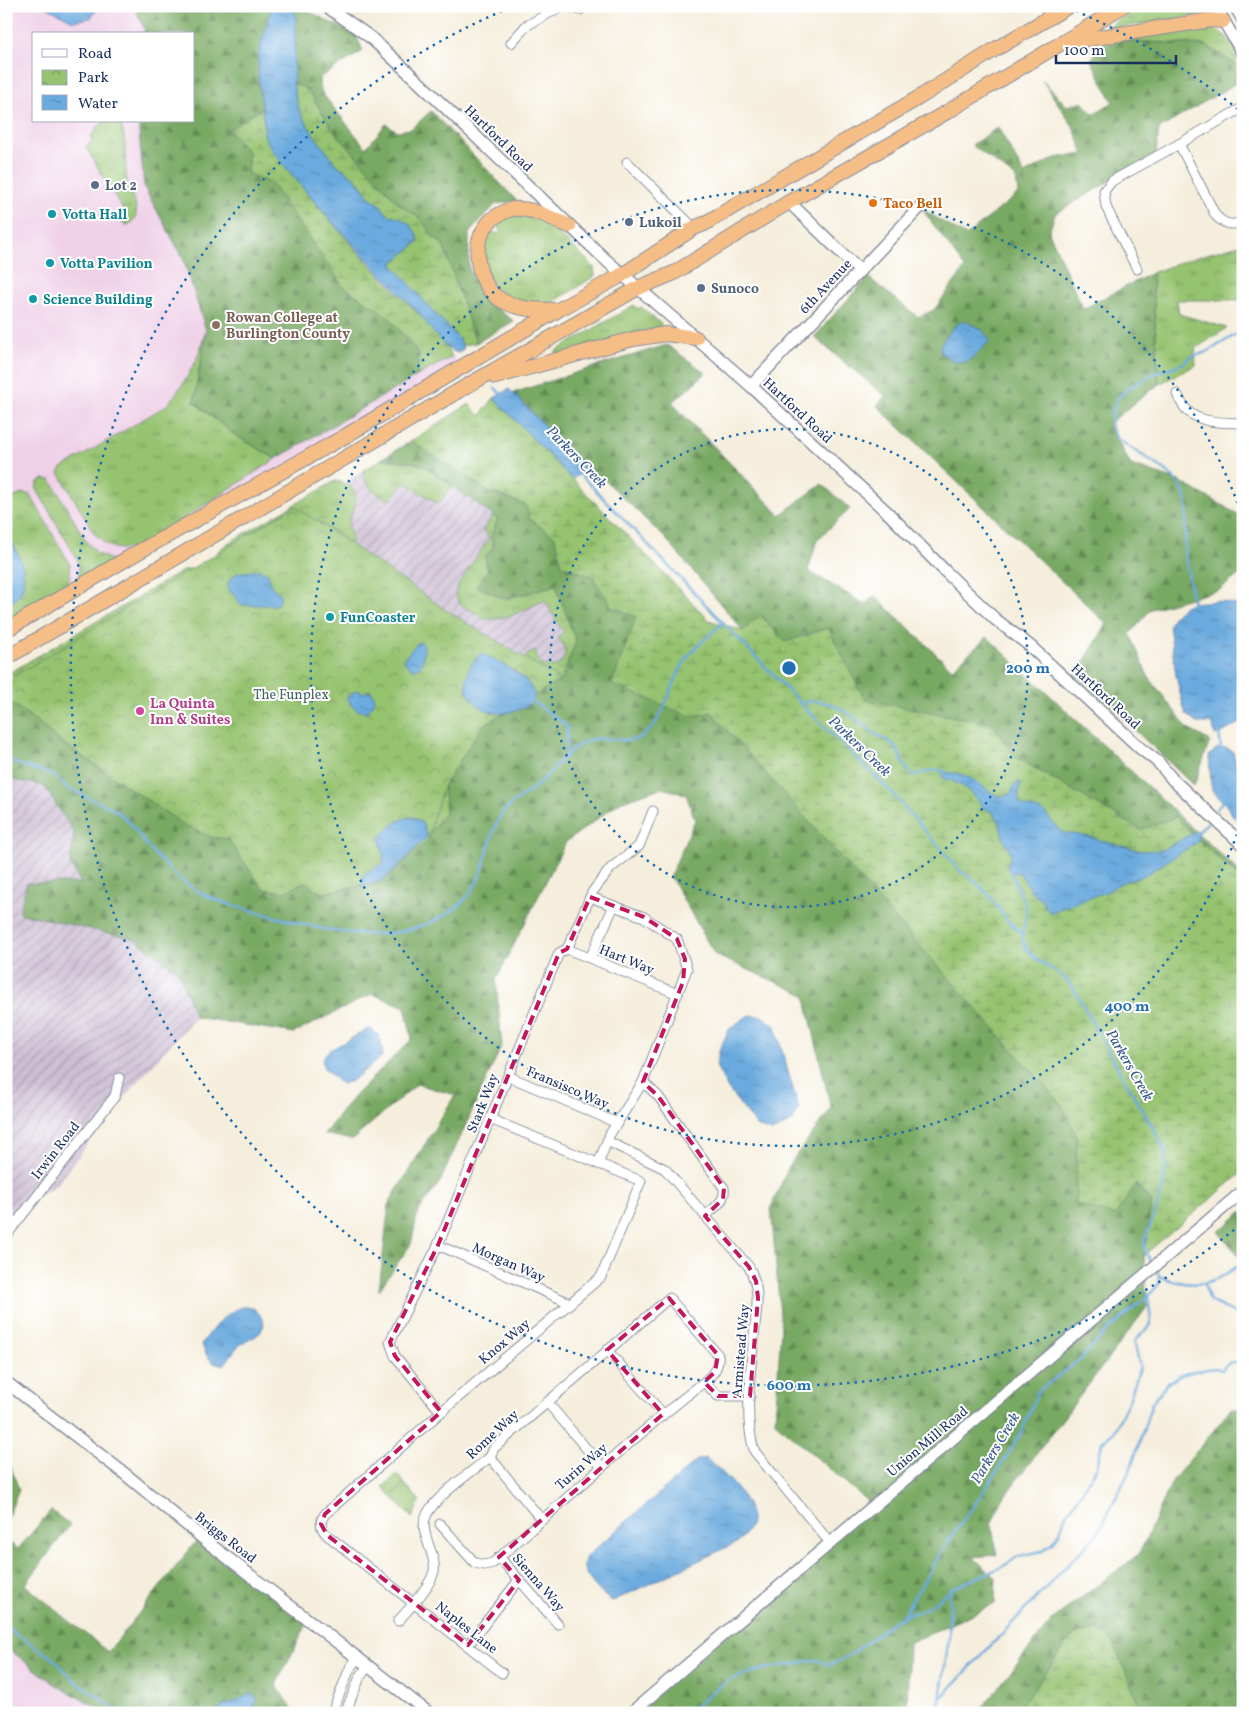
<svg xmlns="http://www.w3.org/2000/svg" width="1249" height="1719" font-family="Vollkorn,serif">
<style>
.built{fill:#efd0e7;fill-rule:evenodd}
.industrial{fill:url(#industrial-furrows)}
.grass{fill:url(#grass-tufts);stroke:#587967}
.forest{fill:url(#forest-firs);stroke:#4a6c60}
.wetland{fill:url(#wetland-marsh);stroke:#587967}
.park{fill:url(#park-crowns);stroke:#587967}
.pitch{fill:#96c370;stroke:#587967}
.water{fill:url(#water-ripples);stroke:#436c9e}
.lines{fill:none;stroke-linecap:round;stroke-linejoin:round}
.stream{stroke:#6baade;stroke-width:2.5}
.minor-casing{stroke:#888e9d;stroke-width:11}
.tertiary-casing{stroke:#888e9d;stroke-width:14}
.trunk-casing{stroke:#888e9d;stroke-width:16}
.minor{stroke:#fff;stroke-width:9}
.tertiary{stroke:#fff;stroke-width:11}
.trunk{stroke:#f6be87;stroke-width:14}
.marked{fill:none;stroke:#c2185b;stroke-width:4;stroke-dasharray:10 6;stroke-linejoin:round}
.ring{fill:none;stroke:#1f6fb2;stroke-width:2.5;stroke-dasharray:2.5 5}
.service-dot{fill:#5c6f8a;stroke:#fff;stroke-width:2}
.food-dot{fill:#e8710a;stroke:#fff;stroke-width:2}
.culture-dot{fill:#0f9aa8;stroke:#fff;stroke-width:2}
.education-dot{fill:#8d6e63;stroke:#fff;stroke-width:2}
.hotel-dot{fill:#d1479c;stroke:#fff;stroke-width:2}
.labels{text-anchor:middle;stroke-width:4;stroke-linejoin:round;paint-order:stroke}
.street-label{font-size:14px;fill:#1b2f5e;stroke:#fff}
.service-label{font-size:14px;font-weight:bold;fill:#4e5e75;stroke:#fff;text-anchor:start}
.food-label{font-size:14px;font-weight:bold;fill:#c56008;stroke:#fff;text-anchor:start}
.culture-label{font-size:14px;font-weight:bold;fill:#0d838f;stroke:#fff;text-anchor:start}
.education-label{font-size:14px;font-weight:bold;fill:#785e54;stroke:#fff;text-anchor:start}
.park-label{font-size:14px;fill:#466364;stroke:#fff}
.hotel-label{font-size:14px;font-weight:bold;fill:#b23c85;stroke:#fff;text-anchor:start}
.water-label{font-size:15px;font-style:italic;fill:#375a8b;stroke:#fff}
.centre{fill:#1f6fb2;stroke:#fff;stroke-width:2.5}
.ring-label{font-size:15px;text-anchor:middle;font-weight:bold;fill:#1f6fb2;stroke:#fff;stroke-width:4;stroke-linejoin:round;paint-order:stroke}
</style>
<defs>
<pattern id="industrial-furrows" width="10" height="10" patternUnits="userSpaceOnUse" patternTransform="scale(1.25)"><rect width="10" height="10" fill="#cdbed3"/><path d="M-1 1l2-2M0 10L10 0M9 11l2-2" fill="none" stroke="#a69bae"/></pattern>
<pattern id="grass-tufts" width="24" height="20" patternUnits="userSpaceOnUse" patternTransform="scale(1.25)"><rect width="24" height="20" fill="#96c370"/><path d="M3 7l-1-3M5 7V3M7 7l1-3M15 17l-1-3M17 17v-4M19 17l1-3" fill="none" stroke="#7a9f5f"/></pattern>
<pattern id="forest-firs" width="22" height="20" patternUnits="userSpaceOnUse" patternTransform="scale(1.25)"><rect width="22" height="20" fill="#78a962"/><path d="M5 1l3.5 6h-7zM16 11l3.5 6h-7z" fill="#628a54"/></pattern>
<pattern id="wetland-marsh" width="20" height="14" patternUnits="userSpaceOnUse" patternTransform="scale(1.25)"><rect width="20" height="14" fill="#96c370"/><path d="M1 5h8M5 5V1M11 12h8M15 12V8" fill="none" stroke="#7a9f5f"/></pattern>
<pattern id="park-crowns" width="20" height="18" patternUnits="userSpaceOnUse" patternTransform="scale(1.25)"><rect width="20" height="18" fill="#96c370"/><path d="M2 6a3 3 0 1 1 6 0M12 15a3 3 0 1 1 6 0" fill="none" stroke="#7a9f5f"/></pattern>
<pattern id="water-ripples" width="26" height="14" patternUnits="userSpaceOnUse" patternTransform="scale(1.25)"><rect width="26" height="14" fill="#6baade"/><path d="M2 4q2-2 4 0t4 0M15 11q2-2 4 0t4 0" fill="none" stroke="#578bb7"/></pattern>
</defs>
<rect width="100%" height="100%" fill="#fff"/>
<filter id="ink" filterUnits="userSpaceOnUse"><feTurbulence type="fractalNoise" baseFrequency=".02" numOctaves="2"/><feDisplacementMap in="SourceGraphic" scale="10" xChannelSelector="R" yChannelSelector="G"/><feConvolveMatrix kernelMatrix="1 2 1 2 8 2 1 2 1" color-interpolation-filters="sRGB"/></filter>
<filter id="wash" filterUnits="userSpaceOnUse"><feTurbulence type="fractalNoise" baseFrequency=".0096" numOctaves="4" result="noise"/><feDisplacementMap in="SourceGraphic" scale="20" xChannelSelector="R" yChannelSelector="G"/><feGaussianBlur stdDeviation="1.12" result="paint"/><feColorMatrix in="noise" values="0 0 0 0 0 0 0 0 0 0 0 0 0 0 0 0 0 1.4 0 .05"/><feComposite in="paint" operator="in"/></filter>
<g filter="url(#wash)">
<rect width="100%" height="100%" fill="#f5eedc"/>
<g class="built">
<path d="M6 6H268L264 24 388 285 462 366 6 633ZM34 34H194V121H34Z"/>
<path d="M6 1625 126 1713H6Z"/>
</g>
<g class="industrial">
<path d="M364 470 363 476 394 497 403 482 439 504 452 486 493 515 489 538 458 585 455 594 513 615 545 600 559 626 565 632 560 640 564 646 565 651 563 660 560 663 554 667 543 665 536 656 535 652 526 659 446 610 350 543 353 541 348 523 354 508 352 487 346 482Z"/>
<path d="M10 779 44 786 75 832 70 864 81 884 19 913 134 939 179 972 195 1017 115 1108 57 1184 11 1215 6 1211V781Z"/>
</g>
<g class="grass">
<path d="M1140 6H1210L1214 13 1102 30 1103 29Z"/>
<path d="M1215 29C1228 35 1243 54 1243 69L1205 45 1108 40Z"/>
<path d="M107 121 119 122C128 135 124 165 127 182 130 193 141 209 134 220L128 225 124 224 120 216 125 213 85 146 93 141 91 137 97 127Z"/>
<path d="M521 214 546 221 594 267 595 276 552 303 536 305 511 298 496 289 483 267 484 247 489 230 498 234 501 231 495 224 509 215Z"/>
<path d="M1243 244V300H1177L1179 314 1227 328 1195 349 1196 365 1159 384 1152 273 1189 259Z"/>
<path d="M634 305 638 309 641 307 662 325 660 327 556 356V351Z"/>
<path d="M206 330 194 402 232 433 276 459 140 547C119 552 108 549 94 533L59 473 62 468 167 405 183 384 196 361Z"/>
<path d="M381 459 405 461 423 465 452 486 439 504 404 482 390 500C377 494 362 486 364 470Z"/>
<path d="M44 479 51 480 86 541 98 554 114 561 78 582 79 569 77 559 36 488 38 482Z"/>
<path d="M335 481C351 483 359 490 354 507 353 512 350 517 349 522 348 527 351 535 353 541L350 543 316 520 214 557 220 549 228 543Z"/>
<path d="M23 493 29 494 35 503 70 564C71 572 70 579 66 586 58 599 20 617 6 625V501Z"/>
<path d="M493 515 498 520 491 537 505 599 556 584 576 642 561 680 499 713 508 712 483 725 444 785 445 814 427 835 362 878 363 885 323 893 451 613 525 659 528 654 535 651 539 662C558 677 576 652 557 638L564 632 559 626 545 600 513 615 497 619H485L460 604 455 594 458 585 489 538 483 530Z"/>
<path d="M191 569 23 681 9 673 184 570Z"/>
</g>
<g class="forest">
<path d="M134 6H272L262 108 229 129 249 153 247 173 271 183 343 286 389 317 419 354 417 376 276 459 232 433 194 402 206 330 183 258 144 187 138 121H194V34H141L145 30Z"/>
<path d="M294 6H298L356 35 363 51 319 78 322 93 366 148 386 124 397 131 411 129 431 111 517 201 496 204 469 233V268L482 298 514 321 476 343 443 245 432 236 422 220 399 204 333 130 308 90 293 83 296 23Z"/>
<path d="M1108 40 1205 45 1243 69V79L1159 129 1156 154 1055 214 1049 232 1083 309 1152 273 1159 384 1108 424 1131 465 1179 481 1243 517V572L1219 590 1151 609 1130 634 1148 676 1187 728 1210 741 1194 786 1076 674 1107 624 877 406 885 396 814 337 868 277 918 317 934 310 965 268 922 209 966 236 1018 194 1016 178 972 145 998 127 1024 174 1055 158 1084 154 1073 126 1042 80 1067 106 1082 102 1093 114 1113 102 1091 60 1099 48Z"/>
<path d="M667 345 706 373 672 403 780 515 822 484 850 509 817 540 808 571 865 604 875 596 952 669 987 637 1243 875V881L1199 841 1176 817 1141 830 1015 757 993 724 865 701 827 628 785 642 743 631 666 539 607 482 587 470 513 393 597 366Z"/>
<path d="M411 441 490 492 526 505 529 518 555 537 562 565 593 577 612 607 636 617 711 712 1062 1105 1077 1136 1076 1204 1135 1184 1152 1202 1144 1255 1147 1307 1004 1497 991 1524 998 1555 973 1557 996 1578 995 1604 909 1643 907 1713H859L853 1711 842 1713H635L874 1507 775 1422 781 1327 771 1207 791 1162 831 1109 805 995 715 955 670 876 695 820 686 794 661 788 620 802 566 842 496 980 502 1045 440 1182 418 1212 411 1244 379 1290 389 1203 455 1095 417 1084 352 1140 324 1134 355 1095 412 1039 405 1007 372 994 294 1033 195 1017 179 972 135 939 19 913 27 883H81L70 864 74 832 44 786 10 779 6 781V699L37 721 57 739 183 824 211 837 228 839 263 889 285 892 303 882 323 893 363 885H372L427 835 445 814 444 785 483 725 500 715 515 710 535 694 561 680 576 642 556 585 505 599 476 586 488 571 485 557 494 547 491 537 498 519 423 465 405 461 381 459Z"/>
<path d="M1243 1211V1260L1218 1232Z"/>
<path d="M1231 1409H1243V1667L1237 1671 1238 1713H1142L1114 1643 1074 1634 1016 1713H978L1053 1619 1139 1554 1173 1480Z"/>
<path d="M6 1453 19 1490 6 1521Z"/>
<path d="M51 1510 70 1525 25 1585 108 1652 202 1534 309 1620 276 1685 295 1713H107L56 1685 6 1647V1540L18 1549Z"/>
</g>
<g class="wetland">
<path d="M293 83 308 90 333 130 399 204 422 220 432 236 443 245 476 343 463 345 449 327 434 313 393 266V262L418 242 417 234 408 223 388 215 379 204 369 197 359 183 335 163 313 134 300 112 296 100Z"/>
<path d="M262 108C264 118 263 129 266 138 273 153 287 168 297 181 329 220 363 258 399 294 417 313 440 333 452 357L417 376 419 354 389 317 343 286 271 183 247 173 249 153 229 129Z"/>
<path d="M494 398 709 620 743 631 760 615 785 642 828 628 865 700 993 724 1015 757 1141 830 1176 817 1199 841 1243 881V1172L1144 1255 1152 1202 1136 1184 1115 1216 1076 1204 1077 1136 1062 1105 711 712 692 717 612 684 636 617 612 607 593 577 562 565 555 537 529 518 526 505 490 492 411 441 469 404 480 416Z"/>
<path d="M1098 1630 1114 1643 1142 1713H1016L1074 1634Z"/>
<path d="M1243 1667V1713H1238L1237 1671Z"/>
</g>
<g class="park">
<path d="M295 506 446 610 561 680 483 725 444 785 432 822 428 840 381 883 360 885 323 893 303 882 285 892 263 889 228 839 211 837 183 824 57 739 37 721 6 699V681Z"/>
<path d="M405 1484 420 1501 412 1518 391 1496Z"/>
</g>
<path class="pitch" d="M397 1474 405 1484 391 1496 383 1487Z"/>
<g class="water">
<path d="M44 6H99L91 18 73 21Z"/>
<path d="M272 6H294L296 23 293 83 296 100 300 112 313 134 337 165 354 177 369 197 379 204 388 215 399 217 408 223 417 234 418 242 393 262V265L434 313 458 338 464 348 459 353C444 352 427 322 417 311 375 267 332 224 294 177 285 166 267 147 264 133 264 129 265 125 264 121 262 99 256 77 259 54 262 38 269 22 272 6Z"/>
<path d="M964 321 982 330 989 339V342C970 358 967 372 941 353L940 347C945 337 953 324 964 321Z"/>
<path d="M509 389 513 393 587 470 572 479 494 398Z"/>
<path d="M6 531C20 556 38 588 6 606Z"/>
<path d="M259 570 268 573 271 586 280 594V602L275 605H241L228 588V582L237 573Z"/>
<path d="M1217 601 1243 606V722C1232 725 1226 733 1215 735L1213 726 1210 723H1196L1186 714 1183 705 1176 676 1169 625 1174 615 1184 606 1192 603Z"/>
<path d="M421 642 424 646 423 661 419 667 413 669 405 663 404 659 417 643Z"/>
<path d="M483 654C496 660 549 686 530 704 523 710 509 713 500 713 487 713 471 703 467 690 464 679 472 656 483 654Z"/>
<path d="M358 690 362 693 370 691 374 696V703L368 711C360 713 351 708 349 700L347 699 349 695Z"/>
<path d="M1227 748 1233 752 1237 768 1243 782V825L1233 816 1226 805 1212 790 1211 784 1209 756 1216 749Z"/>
<path d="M945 772 960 774 970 778 997 796H1004L1010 794 1015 785 1021 782C1014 811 1023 804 1044 812L1056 827 1062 832 1089 837 1141 851 1162 850 1193 833 1198 834 1199 841 1145 875 1118 884 1109 891 1084 899 1052 912H1049L1040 898 1030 890 1020 873 1012 872 1007 868 1011 854 1003 837 999 821 992 812 984 808 970 791 955 782 943 778 942 773Z"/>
<path d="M414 817 422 823 427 835 426 838C409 852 388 886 363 885L362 878 364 875 383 863C385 854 381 847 380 838 389 827 400 817 414 817Z"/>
<path d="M749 1015 762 1016 775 1026 799 1109 791 1122 772 1132 757 1126 728 1089 716 1066 720 1048 730 1028Z"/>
<path d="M368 1029C380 1030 383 1046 382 1056L352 1081 341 1084 324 1068 322 1059 327 1052 332 1049Z"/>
<path d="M246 1306C256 1307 260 1314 264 1323 262 1338 248 1338 239 1346 233 1351 229 1359 224 1365 212 1367 205 1354 202 1344 211 1330 227 1309 246 1306Z"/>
<path d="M705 1458C722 1470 753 1500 751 1522 750 1529 743 1536 738 1542L613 1601C604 1598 584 1576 584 1567 584 1564 585 1561 585 1558L697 1460Z"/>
<path d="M251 1694 258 1699 250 1713H216L220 1708Z"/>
</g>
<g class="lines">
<g class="stream">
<path d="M495 388 503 396"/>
<path d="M579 473 807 710 891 792 961 872 970 877 988 894 1007 920 1023 934"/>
<path d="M1193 605 1185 549 1187 503 1182 488 1168 472 1117 439 1111 427 1113 408 1117 398 1130 387 1137 384 1151 375 1184 363 1191 357 1207 352 1235 335 1243 332"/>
<path d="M531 700 566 725 567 728 566 755"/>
<path d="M800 704C826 692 856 718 875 734 881 738 890 741 895 746 902 756 902 768 913 775 924 774 935 767 946 772"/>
<path d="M1219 731 1221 750"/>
<path d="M6 758C12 761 17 764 23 766 33 769 45 771 54 776 59 779 63 784 68 788 75 792 82 795 89 798 99 803 109 805 118 812 131 822 139 836 149 848 164 865 184 885 205 895 226 905 250 910 272 916 325 930 374 945 427 924 445 917 460 908 471 892 490 866 487 827 507 808 517 799 528 794 537 785 555 770 566 748 590 740 608 734 627 747 644 735 667 717 670 682 687 658 695 646 712 634 723 622"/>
<path d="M1216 810 1224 799"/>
<path d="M1195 835 1208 822"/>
<path d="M1010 870 1026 907 1027 912 1022 937 1026 948 1036 959 1061 975 1073 987 1112 1058 1157 1135 1165 1151 1166 1168 1163 1185 1156 1211 1144 1241 1145 1251 1153 1265"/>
<path d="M1159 1276C1194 1290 1214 1285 1243 1262"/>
<path d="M1204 1284 1210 1301 1243 1317"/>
<path d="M902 1617 947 1543 973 1507 1005 1459 1022 1431 1038 1391 1082 1358 1102 1336 1153 1291 1160 1282 1158 1273 1156 1269"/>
<path d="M6 1626 19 1636 53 1658 73 1679 121 1713"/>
<path d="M941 1698 1098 1533 1131 1468 1152 1403 1168 1382 1174 1380 1181 1375 1195 1371 1215 1368 1222 1370C1228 1361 1232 1362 1243 1362"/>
<path d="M687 1713 717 1688 732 1679 760 1670 813 1660H818L828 1665 835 1663 853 1653 894 1621 911 1613 919 1612 928 1607 953 1588 1002 1567 1019 1556 1042 1551 1053 1543 1060 1532 1066 1514 1081 1493 1097 1467 1102 1442 1113 1433 1130 1398 1140 1367 1135 1345V1341L1149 1326 1151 1321 1148 1295"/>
<path d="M938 1713 949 1639 950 1590"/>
</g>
</g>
</g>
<g filter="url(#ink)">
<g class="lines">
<defs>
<g id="minor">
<path d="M511 43 526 26 562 6 580 10"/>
<path d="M1242 108 1179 144 1216 216C1224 224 1232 227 1243 221"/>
<path d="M627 162 694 228"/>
<path d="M1137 269 1106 207 1104 191 1112 181 1179 144"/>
<path d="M1177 394C1179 399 1182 404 1185 408 1197 424 1224 422 1242 423"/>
<path d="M590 897 644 917 677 939 687 969 643 1082 610 1134 598 1164"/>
<path d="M567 949 678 994"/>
<path d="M590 958 614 906"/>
<path d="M508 1076 617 1123"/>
<path d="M643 1082 658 1096 724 1188C726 1201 714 1208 705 1216"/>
<path d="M490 1119 641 1181 601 1277 441 1412 325 1514C319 1522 320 1528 327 1535L502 1673"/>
<path d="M607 1141 665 1169 749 1267C762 1294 756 1308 754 1336 751 1369 743 1421 755 1452L831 1544"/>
<path d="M6 1236 115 1096 119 1078"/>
<path d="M438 1245 570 1303"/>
<path d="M607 1350 663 1414"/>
<path d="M547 1402 602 1467"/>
<path d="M441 1412 395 1356 390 1342 438 1245 559 953 567 949 593 891 611 868 639 846 653 811"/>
<path d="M490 1457 541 1519"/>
<path d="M440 1524 475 1563 484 1565 493 1563C563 1502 631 1439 704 1382L718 1396H750"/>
<path d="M499 1557 558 1624"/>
<path d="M398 1621C409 1609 431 1586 434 1571 437 1553 417 1532 427 1514 436 1496 473 1471 490 1457L494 1448 669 1298 718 1355C719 1368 713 1374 704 1382"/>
<path d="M468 1645 519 1580"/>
<path d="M332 1713 350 1668 358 1657"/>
<path d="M345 1713 360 1677 368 1666"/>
</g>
<g id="tertiary">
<path d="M326 6 370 37 408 72 607 261 751 386 889 514 947 573 995 619 1030 646 1140 748 1158 762 1173 780 1243 845"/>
<path d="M1215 6 1243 54"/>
<path d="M1235 6 1243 20"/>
<path d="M789 202 859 270"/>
<path d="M751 386 921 206"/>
<path d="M6 1382 125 1474 211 1545 429 1713"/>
<path d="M631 1713 1243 1191"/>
</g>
<g id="trunk">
<path d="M1068 42 1211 20 1223 21"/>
<path d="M557 310C537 310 515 310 498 298 472 278 469 230 500 214 506 211 512 208 518 209 536 209 553 219 569 226"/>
<path d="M495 377 633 339 666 334 696 338"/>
<path d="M6 630 140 551 342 438 558 310 622 275 694 228 704 224 920 97 994 50 1069 6"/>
<path d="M6 658 472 383 638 288 674 273 789 202 947 112 1123 6"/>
</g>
</defs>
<use href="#minor" class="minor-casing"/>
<use href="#tertiary" class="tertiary-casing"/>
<use href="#trunk" class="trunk-casing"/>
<use href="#minor" class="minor"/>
<use href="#tertiary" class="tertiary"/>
<use href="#trunk" class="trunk"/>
</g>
</g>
<path class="marked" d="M590 897 644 917 677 939 685 959 683 982 643 1082 658 1096 724 1188 723 1199 705 1216 749 1267 756 1281 758 1298 750 1396H718L704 1382 715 1372 718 1355 669 1298 607 1350 663 1414 499 1557 519 1580 468 1645 327 1535 321 1524 325 1514 441 1412 395 1356 390 1342 438 1245 559 953 567 949Z"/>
<g class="ring">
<circle cx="789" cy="668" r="239"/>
<path d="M1242 820A478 478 0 1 1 1242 516"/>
<path d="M1240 1225A717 717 0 1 1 509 8M1069 8A717 717 0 0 1 1240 111"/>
</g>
<g class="service-dot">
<circle cx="95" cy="185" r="5"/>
<circle cx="629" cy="222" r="5"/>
<circle cx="701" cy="288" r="5"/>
</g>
<circle class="food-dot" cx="873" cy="203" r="5"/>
<g class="culture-dot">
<circle cx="52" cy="214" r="5"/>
<circle cx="50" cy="263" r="5"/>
<circle cx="33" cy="299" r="5"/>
<circle cx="330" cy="617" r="5"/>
</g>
<circle class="education-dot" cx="216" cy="325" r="5"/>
<circle class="hotel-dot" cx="140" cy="711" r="5"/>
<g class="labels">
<g class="street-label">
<text transform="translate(499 138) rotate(44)" y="5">Hartford Road</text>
<text transform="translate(825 286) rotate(-47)" y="5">6th Avenue</text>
<text transform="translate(798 410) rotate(43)" y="5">Hartford Road</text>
<text transform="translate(1106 696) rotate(43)" y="5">Hartford Road</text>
<text transform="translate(627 959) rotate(22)" y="5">Hart Way</text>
<text transform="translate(568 1087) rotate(23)" y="5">Fransisco Way</text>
<text transform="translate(482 1103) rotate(-68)" y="5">Stark Way</text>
<text transform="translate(55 1150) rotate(-52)" y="5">Irwin Road</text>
<text transform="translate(509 1262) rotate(24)" y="5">Morgan Way</text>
<text transform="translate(504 1341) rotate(-40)" y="5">Knox Way</text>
<text transform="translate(740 1351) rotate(-85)" y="5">Armistead Way</text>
<text transform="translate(492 1434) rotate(-43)" y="5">Rome Way</text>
<text transform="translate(927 1441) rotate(-40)" y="5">Union Mill Road</text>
<text transform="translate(581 1466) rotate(-41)" y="5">Turin Way</text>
<text transform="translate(226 1537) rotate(38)" y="5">Briggs Road</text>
<text transform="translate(539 1582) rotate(49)" y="5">Sienna Way</text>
<text transform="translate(467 1627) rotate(38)" y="5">Naples Lane</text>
</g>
<g class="service-label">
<text x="105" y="190">Lot 2</text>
<text x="639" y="227">Lukoil</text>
<text x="711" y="293">Sunoco</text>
</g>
<g class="food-label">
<text x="883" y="208">Taco Bell</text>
</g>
<g class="culture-label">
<text x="62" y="219">Votta Hall</text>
<text x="60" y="268">Votta Pavilion</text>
<text x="43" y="304">Science Building</text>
<text x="340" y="622">FunCoaster</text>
</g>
<g class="education-label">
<text x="226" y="322">Rowan College at<tspan x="226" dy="16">Burlington County</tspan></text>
</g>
<g class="park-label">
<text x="291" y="699">The Funplex</text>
</g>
<g class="hotel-label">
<text x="150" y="708">La Quinta<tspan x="150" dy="16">Inn &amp; Suites</tspan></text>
</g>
<g class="water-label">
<text transform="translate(577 457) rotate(46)" y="5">Parkers Creek</text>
<text transform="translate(860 746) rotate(44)" y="5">Parkers Creek</text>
<text transform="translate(1130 1065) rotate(60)" y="5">Parkers Creek</text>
<text transform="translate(995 1448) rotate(-59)" y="5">Parkers Creek</text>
</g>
</g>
<circle cx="789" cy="668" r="8" class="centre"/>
<g class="ring-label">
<text x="1028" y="673">200 m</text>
<text x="1127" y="1011">400 m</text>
<text x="789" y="1390">600 m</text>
</g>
<rect width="1249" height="1719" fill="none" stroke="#fff" stroke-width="25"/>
<rect x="32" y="32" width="162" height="90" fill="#ffffff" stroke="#a4acbf"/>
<rect x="42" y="49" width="25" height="8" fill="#ffffff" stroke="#a4acbf"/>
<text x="78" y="58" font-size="15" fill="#1b2f5e">Road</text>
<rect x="42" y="70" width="25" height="15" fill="url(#park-crowns)" stroke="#a4acbf"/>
<text x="78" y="82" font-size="15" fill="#1b2f5e">Park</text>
<rect x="42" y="95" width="25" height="15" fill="url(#water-ripples)" stroke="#a4acbf"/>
<text x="78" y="108" font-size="15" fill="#1b2f5e">Water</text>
<path d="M1056 55v8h120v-8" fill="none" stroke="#1b2f5e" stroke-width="2.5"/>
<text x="1064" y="55" font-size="15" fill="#1b2f5e" stroke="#ffffff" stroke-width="4" paint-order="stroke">100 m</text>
</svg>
